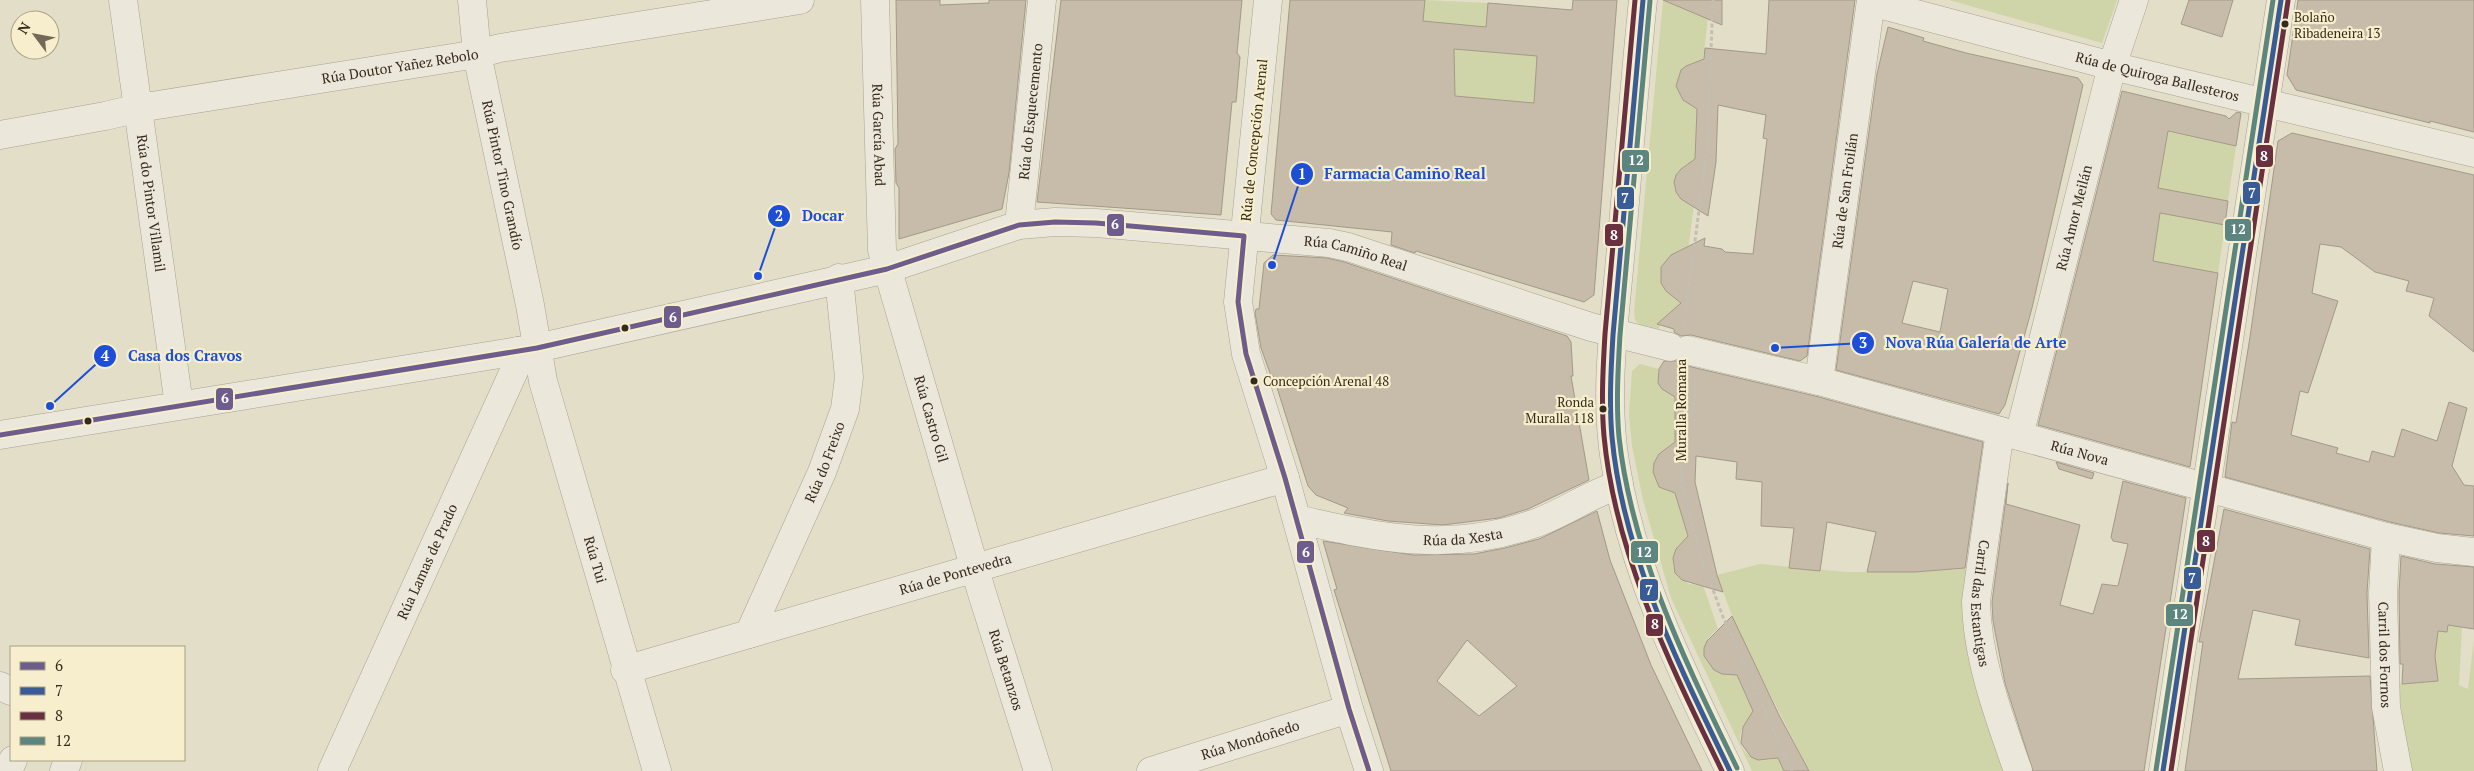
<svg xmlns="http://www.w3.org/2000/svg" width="2474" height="771" font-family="'PT Serif',serif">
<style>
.green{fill:#d0d5a9}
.building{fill:#c7bba9;stroke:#a39988;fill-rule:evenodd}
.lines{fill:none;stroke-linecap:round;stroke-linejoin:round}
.minor-casing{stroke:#a8a292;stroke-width:29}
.path{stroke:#c3bfb1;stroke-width:3;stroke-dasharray:4 2.5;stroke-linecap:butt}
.minor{stroke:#ebe7da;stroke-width:28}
.bus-1-casing{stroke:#f6eecc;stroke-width:9}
.bus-2-casing{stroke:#f6eecc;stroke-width:9}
.bus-3-casing{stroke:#f6eecc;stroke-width:9}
.bus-4-casing{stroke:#f6eecc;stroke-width:9}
.bus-1{stroke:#6d5c8c;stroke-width:5}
.bus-2{stroke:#3a5c96;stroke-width:5}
.bus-3{stroke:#693041;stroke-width:5}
.bus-4{stroke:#5b857e;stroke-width:5}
.bus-dot{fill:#362a1b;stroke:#f6eecc;stroke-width:2}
.labels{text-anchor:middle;stroke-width:4.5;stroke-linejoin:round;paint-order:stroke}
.bus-label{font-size:13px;fill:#362a1b;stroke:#f6eecc;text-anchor:start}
.street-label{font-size:14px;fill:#362a1b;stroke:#f6eecc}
.leader{fill:none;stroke:#1d4ed8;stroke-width:2}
.callout-dot{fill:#1d4ed8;stroke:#f6eecc;stroke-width:2}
.mark-label{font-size:15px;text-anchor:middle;font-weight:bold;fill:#fff}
.callout-label{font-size:15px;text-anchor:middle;font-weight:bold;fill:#1d4ed8;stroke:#f6eecc;stroke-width:4.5;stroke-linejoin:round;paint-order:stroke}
.line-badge{stroke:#f6eecc;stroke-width:2}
.badge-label{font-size:14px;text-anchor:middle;font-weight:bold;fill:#fff}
</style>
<rect width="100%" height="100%" fill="#e3dec8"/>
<g class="green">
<path d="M1425 0 1488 3 1487 17 1539 31 1552 104 1455 96 1420 46 1511 54 1513 30 1423 21Z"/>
<path d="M1663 0H1683L1694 13 1708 17 1703 62C1687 60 1679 72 1676 86L1683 100 1697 107 1695 162C1679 164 1666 184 1680 197 1683 201 1689 202 1694 205L1688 251C1669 256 1660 262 1661 283L1673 296 1682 300 1681 312C1670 314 1661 316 1659 329L1640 325 1635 320 1634 311Z"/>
<path d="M1949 0H2117L2102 43Z"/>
<path d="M2168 132 2236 146 2228 201 2177 192 2156 200Z"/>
<path d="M2160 213 2225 225 2218 273 2153 261Z"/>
<path d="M1640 364 1659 369C1656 383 1661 391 1675 395L1676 446 1653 472 1659 487 1675 493 1689 538C1675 546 1670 558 1675 573L1689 584 1703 585 1718 629C1698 643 1701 663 1722 674L1736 673 1755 715C1752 719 1746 723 1743 727 1731 749 1757 768 1778 757L1784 771H1752L1671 598 1643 500 1632 446 1629 415 1632 371Z"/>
<path d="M1760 564 1847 572H1915L1974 568 2011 771H1809L1737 629 1717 575Z"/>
<path d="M2438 623 2441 631 2447 632 2448 625 2462 627 2459 685 2468 689 2474 639V771H2409L2398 684 2437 681 2435 653Z"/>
</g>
<g class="building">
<path d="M896 0H940V5L989 3V0H1026L1009 173 1002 209 899 239V188L896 183 895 149 898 144Z"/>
<path d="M1061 0H1242L1237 53 1240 57 1236 102H1232L1221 215 1037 202Z"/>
<path d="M1290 0H1425L1423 21 1486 27 1488 3 1572 10 1573 0H1617L1594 295 1584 302 1416 251 1415 253 1391 245 1392 232 1276 220 1271 214ZM1454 49 1537 56 1534 103 1455 96Z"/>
<path d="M1663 0H1722V25Z"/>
<path d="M1769 0H1855L1807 356 1800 361 1691 335 1681 336 1674 332V329L1657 324 1681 303 1666 291 1661 283V267L1671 255 1705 238 1704 246 1722 249 1725 252 1753 254 1767 139 1763 138 1766 115 1718 105 1716 162 1708 216 1681 199 1676 192 1674 182 1676 175 1681 169 1695 159 1697 109 1683 100 1676 86 1681 70 1686 66 1704 59 1705 48 1766 54Z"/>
<path d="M2189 0H2233L2222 37 2181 24Z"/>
<path d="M2298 0H2474V132L2430 121V123L2296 90 2287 75Z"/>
<path d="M1888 27 1924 38 1923 41 1966 53 2078 78 2083 85 2032 308 2005 405 1999 414 1836 370 1877 74ZM1913 281 1948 289 1940 332 1902 323Z"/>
<path d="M2122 91 2226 116 2229 119 2237 112 2241 113 2236 146 2168 131 2158 188 2228 201 2225 225 2160 213 2153 261 2218 273 2190 467 2038 425Z"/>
<path d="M2292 133 2474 175V352L2429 316 2434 298 2406 291 2409 281 2375 272 2341 247 2320 244 2312 293 2338 301 2308 393 2300 391 2291 435 2338 448 2336 453 2369 462 2372 451 2394 457 2402 429 2437 441 2449 402 2467 408 2452 466 2464 485 2474 486V536L2439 533 2390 522 2225 477 2232 422 2236 423 2250 337 2278 141Z"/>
<path d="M1273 255 1327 258 1344 262 1567 336 1571 342 1573 376H1571L1589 480 1528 509 1499 518 1443 525 1388 521 1344 513 1348 508 1316 495 1308 486 1273 375 1271 376 1261 348 1255 313 1256 309H1259L1264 263Z"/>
<path d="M1664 361H1676L1683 365 1815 396 1983 442 1965 568 1915 572H1867L1876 532 1827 522 1820 571 1789 568 1794 528 1761 526 1762 482 1736 479 1737 462 1696 456 1695 482 1717 575 1723 592 1682 580 1675 573 1673 558 1676 549 1688 536 1675 493 1659 487 1653 472 1654 463 1659 454 1675 442V397L1662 389 1658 383 1659 369Z"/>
<path d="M2056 462 2094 473 2092 479 2059 469Z"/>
<path d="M2123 481 2186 498 2144 771H2033L2005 683 1993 621 1992 602 2008 483 2006 504 2080 525 2060 605 2093 614 2102 584 2118 586 2128 544 2113 541 2111 537Z"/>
<path d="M2224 509 2370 549 2367 593 2369 658 2295 645 2300 620 2253 610 2238 679 2370 676 2377 771H2185L2203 642H2199Z"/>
<path d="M1597 511 1610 560 1651 665 1702 771H1391L1334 590 1337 589 1323 541 1413 555 1474 554 1505 548 1539 539ZM1467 640 1517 686 1479 716 1437 681Z"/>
<path d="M2401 556 2435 564 2474 567V629L2448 625 2447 632 2438 631 2435 656 2438 681 2402 684 2403 664H2400L2399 593Z"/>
<path d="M1732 616 1779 715 1809 771H1784L1778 758 1758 760 1751 757 1741 743 1743 727 1753 711 1737 675 1722 674 1714 670 1704 656V648L1707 641Z"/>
</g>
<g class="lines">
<defs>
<g id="minor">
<path id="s1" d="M123 0 179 405"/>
<path id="s2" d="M472 0 477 54 530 305 543 381 657 771"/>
<path id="s3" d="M875 0 882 250 981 590 1038 771"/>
<path d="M1268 0 1238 302 1246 354 1285 478 1349 709 1369 771"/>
<path d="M1643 0C1634 86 1628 172 1620 259 1614 326 1604 394 1615 462 1632 572 1682 672 1730 771"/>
<path id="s4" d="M1871 2 2112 66 2474 153"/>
<path id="s5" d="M0 135 105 116 139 108 477 54 500 48 800 0"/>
<path id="s6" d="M1019 225 1042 0"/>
<path id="s7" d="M1687 350 1819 381 2386 537 2437 548 2474 552"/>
<path id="s8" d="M1819 381 1871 0"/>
<path id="s9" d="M2000 431 1976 601C1977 659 1999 717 2018 771"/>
<path id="s10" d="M0 435 537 348 887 269 1019 225 1055 222 1096 223 1329 243 1348 247 1591 327 1670 347"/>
<path id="s11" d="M2019 436 2112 66 2134 0"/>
<path id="s12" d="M1297 519C1378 538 1451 553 1533 524 1563 514 1589 494 1619 485"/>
<path id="s13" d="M2386 537 2383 593 2386 707 2398 771"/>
<path id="s14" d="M749 634 822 472 845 409 849 377 839 278"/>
<path id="s15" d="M625 670 1285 478"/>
<path d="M0 686 11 691"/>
<path d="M8 771 13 760"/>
<path d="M64 771 68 760"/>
<path id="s16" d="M332 771 519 360 518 351"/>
<path id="s17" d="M1151 771 1349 709"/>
<path d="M2163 771 2281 0"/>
</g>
</defs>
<use href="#minor" class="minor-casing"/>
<g class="path">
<path d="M1684 325 1707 149 1713 0"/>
<path d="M1678 374 1682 487 1701 557 1723 617 1792 771"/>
<path d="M1681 413H1693L1696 377"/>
</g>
<use href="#minor" class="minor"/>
<defs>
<path id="bus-1" d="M0 435 537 348 887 269 1019 225 1055 222 1096 223 1244 236 1238 302 1246 354 1285 478 1349 709 1369 771"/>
<g id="bus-2">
<path d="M1643 0 1613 335C1611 369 1609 403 1612 437 1623 556 1679 665 1730 771"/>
<path d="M2163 771 2281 0"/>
</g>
<g id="bus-3">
<path d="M1635 0 1605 334C1603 368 1601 402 1604 436 1615 555 1671 666 1722 771"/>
<path d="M2171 771 2288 1"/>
</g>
<g id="bus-4">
<path d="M1650 1 1620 335C1618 369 1616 404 1619 437 1632 555 1686 663 1737 768"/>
<path d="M2156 770 2273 0"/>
</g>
</defs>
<use href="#bus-1" class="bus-1-casing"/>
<use href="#bus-2" class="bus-2-casing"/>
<use href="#bus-3" class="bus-3-casing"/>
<use href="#bus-4" class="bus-4-casing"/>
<use href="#bus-1" class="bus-1"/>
<use href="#bus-2" class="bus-2"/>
<use href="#bus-3" class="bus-3"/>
<use href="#bus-4" class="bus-4"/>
</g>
<g class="bus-dot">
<circle cx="2285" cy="24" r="4.5"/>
<circle cx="625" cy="328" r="4.5"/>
<circle cx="1254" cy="381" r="4.5"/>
<circle cx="1603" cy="409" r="4.5"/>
<circle cx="88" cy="421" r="4.5"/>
</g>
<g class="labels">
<g class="bus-label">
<text x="2294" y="22">Bolaño<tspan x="2294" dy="16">Ribadeneira 13</tspan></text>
<text x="1263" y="386">Concepción Arenal 48</text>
<text x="1594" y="407" text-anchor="end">Ronda<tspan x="1594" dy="16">Muralla 118</tspan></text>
</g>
<g class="street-label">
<text dy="5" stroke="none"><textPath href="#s5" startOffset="406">Rúa Doutor Yañez Rebolo</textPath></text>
<text dy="5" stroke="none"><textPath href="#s4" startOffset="296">Rúa de Quiroga Ballesteros</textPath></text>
<text dy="5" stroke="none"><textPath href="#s6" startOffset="114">Rúa do Esquecemento</textPath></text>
<text dy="5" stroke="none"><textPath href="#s3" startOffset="135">Rúa García Abad</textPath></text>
<text transform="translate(1254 140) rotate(-84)" y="5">Rúa de Concepción Arenal</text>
<text dy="5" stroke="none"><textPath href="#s2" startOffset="178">Rúa Pintor Tino Grandío</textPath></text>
<text dy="5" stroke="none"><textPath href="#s8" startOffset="192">Rúa de San Froilán</textPath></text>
<text dy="5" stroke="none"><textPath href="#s1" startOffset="205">Rúa do Pintor Villamil</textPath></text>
<text dy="5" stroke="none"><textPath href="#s11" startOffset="225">Rúa Amor Meilán</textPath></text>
<text dy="5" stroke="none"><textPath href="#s10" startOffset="1381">Rúa Camiño Real</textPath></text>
<text transform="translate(1681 410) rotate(-90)" y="5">Muralla Romana</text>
<text dy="5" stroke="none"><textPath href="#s3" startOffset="426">Rúa Castro Gil</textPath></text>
<text dy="5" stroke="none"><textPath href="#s7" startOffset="406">Rúa Nova</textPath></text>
<text dy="5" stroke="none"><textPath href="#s14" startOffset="188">Rúa do Freixo</textPath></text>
<text dy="5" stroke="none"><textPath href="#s12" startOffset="168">Rúa da Xesta</textPath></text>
<text dy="5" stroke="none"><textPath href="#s2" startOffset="574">Rúa Tui</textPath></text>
<text dy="5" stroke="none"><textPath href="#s16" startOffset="230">Rúa Lamas de Prado</textPath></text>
<text dy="5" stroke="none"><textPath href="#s15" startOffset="344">Rúa de Pontevedra</textPath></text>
<text dy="5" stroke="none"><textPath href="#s9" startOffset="174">Carril das Estantigas</textPath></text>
<text dy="5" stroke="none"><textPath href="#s13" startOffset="118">Carril dos Fornos</textPath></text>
<text dy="5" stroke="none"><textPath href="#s3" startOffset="688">Rúa Betanzos</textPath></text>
<text dy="5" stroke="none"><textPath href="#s17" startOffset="104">Rúa Mondoñedo</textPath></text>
</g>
</g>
<path class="leader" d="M1272 265L1302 174M758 276L779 216M1775 348L1863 343M50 406L105 356"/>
<g class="callout-dot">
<circle cx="1272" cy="265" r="5"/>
<circle cx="758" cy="276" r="5"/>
<circle cx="1775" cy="348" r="5"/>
<circle cx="50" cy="406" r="5"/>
<circle cx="1302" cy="174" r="12"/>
<circle cx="779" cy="216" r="12"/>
<circle cx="1863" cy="343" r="12"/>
<circle cx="105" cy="356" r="12"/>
</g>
<g class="mark-label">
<text x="1302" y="179">1</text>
<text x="779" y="221">2</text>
<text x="1863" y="348">3</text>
<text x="105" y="361">4</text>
</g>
<g class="callout-label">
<text x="1405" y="179">Farmacia Camiño Real</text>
<text x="823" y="221">Docar</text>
<text x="1976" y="348">Nova Rúa Galería de Arte</text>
<text x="185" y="361">Casa dos Cravos</text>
</g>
<g class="line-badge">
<rect x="2255" y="144" width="19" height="24" rx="5" fill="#693041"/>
<rect x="1621" y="149" width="29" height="24" rx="5" fill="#5b857e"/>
<rect x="2242" y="181" width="19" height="24" rx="5" fill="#3a5c96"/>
<rect x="1616" y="186" width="19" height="24" rx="5" fill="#3a5c96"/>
<rect x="1106" y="213" width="19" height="24" rx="5" fill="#6d5c8c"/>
<rect x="2224" y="218" width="28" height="24" rx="5" fill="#5b857e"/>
<rect x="1604" y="223" width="20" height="24" rx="5" fill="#693041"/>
<rect x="663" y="305" width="19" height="24" rx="5" fill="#6d5c8c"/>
<rect x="215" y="387" width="19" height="24" rx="5" fill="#6d5c8c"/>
<rect x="2196" y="529" width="20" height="24" rx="5" fill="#693041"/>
<rect x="1630" y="540" width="29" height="24" rx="5" fill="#5b857e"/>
<rect x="1296" y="540" width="19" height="24" rx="5" fill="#6d5c8c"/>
<rect x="2183" y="566" width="19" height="24" rx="5" fill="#3a5c96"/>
<rect x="1639" y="578" width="20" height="24" rx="5" fill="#3a5c96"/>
<rect x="2165" y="603" width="29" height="24" rx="5" fill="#5b857e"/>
<rect x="1645" y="613" width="19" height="24" rx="5" fill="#693041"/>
</g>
<g class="badge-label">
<text x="2264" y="161">8</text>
<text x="1636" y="165">12</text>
<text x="2252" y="198">7</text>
<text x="1625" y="203">7</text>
<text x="1115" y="229">6</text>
<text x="2238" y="234">12</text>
<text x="1614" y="240">8</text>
<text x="673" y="322">6</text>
<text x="225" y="403">6</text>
<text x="2206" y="546">8</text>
<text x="1644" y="557">12</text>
<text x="1306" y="557">6</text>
<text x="2192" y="583">7</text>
<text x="1649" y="595">7</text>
<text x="2180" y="619">12</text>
<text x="1655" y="629">8</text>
</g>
<rect x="10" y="646" width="175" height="115" fill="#f6eecc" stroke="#a9a085"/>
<rect x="20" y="662" width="25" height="8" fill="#6d5c8c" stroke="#a9a085"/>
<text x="55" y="671" font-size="15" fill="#362a1b">6</text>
<rect x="20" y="687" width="25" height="8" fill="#3a5c96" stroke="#a9a085"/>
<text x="55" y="696" font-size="15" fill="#362a1b">7</text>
<rect x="20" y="712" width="25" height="8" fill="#693041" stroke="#a9a085"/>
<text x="55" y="721" font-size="15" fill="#362a1b">8</text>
<rect x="20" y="737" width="25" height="8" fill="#5b857e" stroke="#a9a085"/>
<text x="55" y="746" font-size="15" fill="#362a1b">12</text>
<g transform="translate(35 35) rotate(302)"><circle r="24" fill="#f6eecc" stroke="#a9a085"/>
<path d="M0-4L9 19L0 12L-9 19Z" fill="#736958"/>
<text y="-8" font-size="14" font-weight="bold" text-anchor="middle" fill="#362a1b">N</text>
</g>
</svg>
